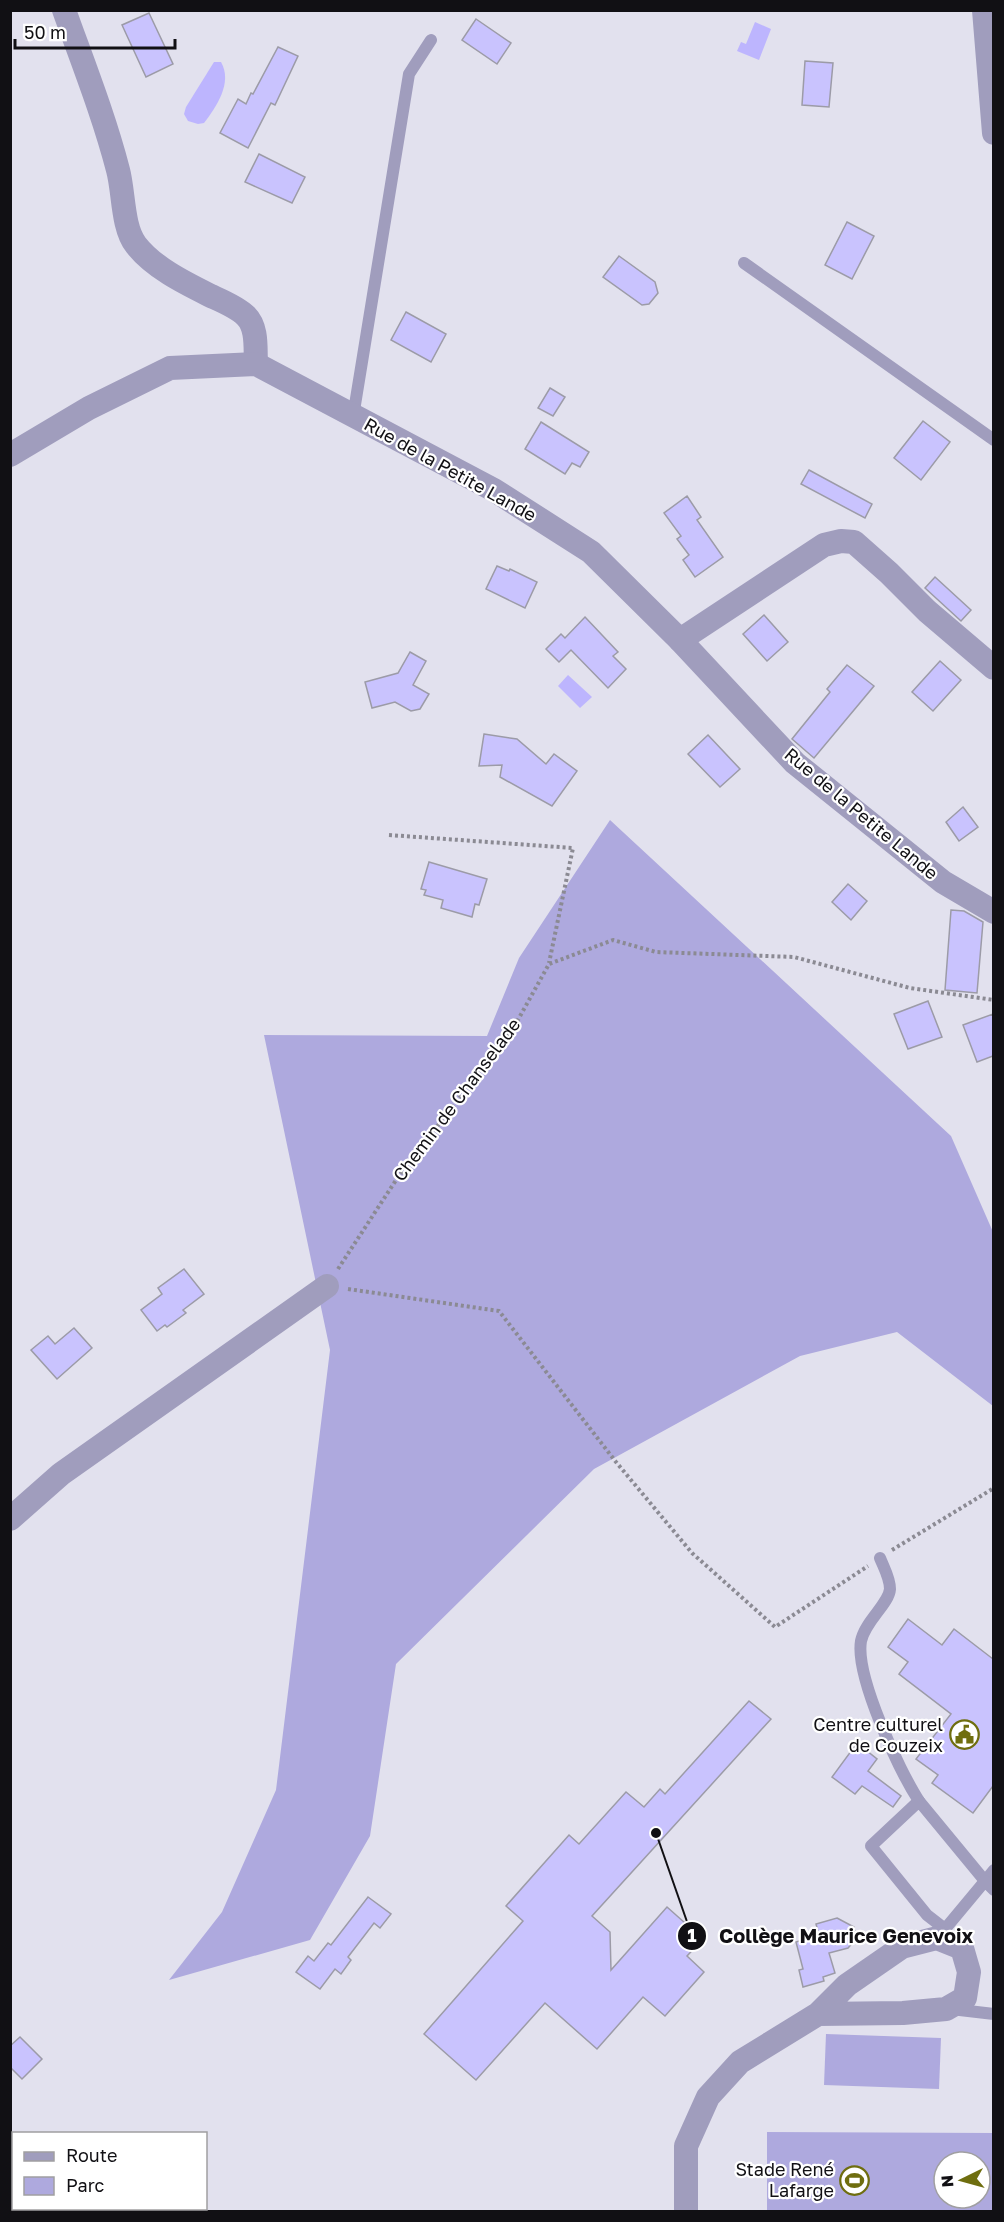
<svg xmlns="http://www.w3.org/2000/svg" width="1004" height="2222" font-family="'Golos Text',sans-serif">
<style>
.green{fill:#aea9de;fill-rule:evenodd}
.water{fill:#bdb5fe}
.building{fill:#c9c3fe;stroke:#9c9ba7;stroke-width:1.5}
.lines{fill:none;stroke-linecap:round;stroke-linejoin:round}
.path{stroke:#8b8a93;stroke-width:4;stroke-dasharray:3 3;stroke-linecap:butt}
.lane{stroke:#a09dbd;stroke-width:12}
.street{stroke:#a09dbd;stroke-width:24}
.labels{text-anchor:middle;stroke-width:4.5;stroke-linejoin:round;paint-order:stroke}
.street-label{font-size:18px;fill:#111014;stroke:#fff}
.poi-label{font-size:18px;fill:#111014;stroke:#fff;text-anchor:end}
.leader{fill:none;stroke:#111014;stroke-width:2}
.callout-dot{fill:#111014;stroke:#fff;stroke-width:2}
.mark-label{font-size:18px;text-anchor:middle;font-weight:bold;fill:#fff}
.callout-label{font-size:20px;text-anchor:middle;font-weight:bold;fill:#111014;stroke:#fff;stroke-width:4.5;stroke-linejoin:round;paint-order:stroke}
</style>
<rect width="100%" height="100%" fill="#e2e1ee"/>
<g class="green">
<path d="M610 820 951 1136 993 1232V1406L897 1332 800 1356 594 1469 396 1664 370 1836 310 1940 169 1980 222 1912 276 1790 330 1350 264 1035 487 1036 519 958Z"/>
<path d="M826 2034 941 2038 939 2089 824 2085Z"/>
<path d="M767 2132 993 2133V2211H767ZM944 2162H980V2198H944Z"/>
</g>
<g class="water">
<path d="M755 22 771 29 759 60 737 51 741 42 746 44Z"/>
<path d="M214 62H221C233 83 216 107 204 123L198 124 188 121 184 114 186 107Z"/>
<path d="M568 675 592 697 580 708 558 686Z"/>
</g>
<g class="building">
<path d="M149 13 173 64 146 77 122 25Z"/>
<path d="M476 19 511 43 497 64 462 40Z"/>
<path d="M278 47 298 56 275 105 271 103 248 148 220 133 238 99 246 104 251 93 253 94Z"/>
<path d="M805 61 833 63 829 107 802 105Z"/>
<path d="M259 154 305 177 292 203 245 182Z"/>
<path d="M847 222 874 236 852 279 825 265Z"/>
<path d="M619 256 655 282 658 293 649 304 642 305 603 277Z"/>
<path d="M406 312 446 334 431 362 391 340Z"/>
<path d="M550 388 565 397 553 416 538 408Z"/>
<path d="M923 421 950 442 921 480 894 458Z"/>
<path d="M541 422 589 452 580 467 572 463 565 474 525 449Z"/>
<path d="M809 470 872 504 865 518 801 484Z"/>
<path d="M687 496 701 517 697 520 723 557 695 577 683 560 689 555 677 539 681 536 664 513Z"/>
<path d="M497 566 509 571 510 569 537 582 525 608 486 589Z"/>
<path d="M935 577 971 610 961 621 925 588Z"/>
<path d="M764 615 788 642 767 661 743 634Z"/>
<path d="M585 617 618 652 613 656 626 669 608 688 571 650 559 662 546 649 561 634 565 638Z"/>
<path d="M410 652 426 661 413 685 429 694 420 709 411 711 395 702 372 708 365 682 398 673Z"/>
<path d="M940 661 961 680 933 711 912 692Z"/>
<path d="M847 665 874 686 814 758 792 739 830 692 827 689Z"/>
<path d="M484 734 517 739 546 764 554 754 577 771 552 806 500 777 502 765 479 766Z"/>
<path d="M708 735 740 769 720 787 688 754Z"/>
<path d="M963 807 978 827 959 841 946 822Z"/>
<path d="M429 862 487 879 479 905 475 904 472 917 441 908 443 900 424 895 426 890 421 889Z"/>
<path d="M848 884 867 901 851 920 832 902Z"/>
<path d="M951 910 964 911 983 922 977 993 945 990Z"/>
<path d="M928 1001 942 1037 908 1049 894 1014Z"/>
<path d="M993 1014V1056L977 1062 963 1025Z"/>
<path d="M184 1269 204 1294 183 1310 186 1313 167 1327 165 1325 157 1331 141 1310 162 1294 158 1288Z"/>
<path d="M74 1328 92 1348 57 1379 31 1350 48 1336 55 1344Z"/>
<path d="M908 1619 942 1645 954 1629 993 1659V1786L973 1813 932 1783 938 1775 916 1759 951 1714 899 1674 908 1662 888 1647Z"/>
<path d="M749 1701 771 1719 592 1916 610 1932 611 1970 667 1907 703 1939 687 1956 704 1972 665 2016 643 1997 597 2049 545 2003 476 2080 424 2034 523 1921 506 1906 569 1835 579 1844 626 1792 644 1807 660 1789 665 1794Z"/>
<path d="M857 1743 877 1759 868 1771 901 1796 893 1807 862 1786 855 1794 832 1777Z"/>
<path d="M368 1897 391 1914 380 1928 374 1923 348 1957 351 1960 341 1974 335 1969 320 1989 296 1972 308 1956 314 1961 328 1943 331 1945Z"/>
<path d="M837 1918 854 1927 856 1939 848 1948 829 1953 835 1973 823 1977 824 1981 803 1987 799 1970 803 1969 796 1942 819 1935 816 1924Z"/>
<path d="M20 2037 42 2059 22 2079 10 2067V2046Z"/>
</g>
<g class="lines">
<g class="path">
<path d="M389 835 573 848 549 963"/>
<path d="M338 1269 398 1177 514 1027 549 964 613 940 656 952 794 957 910 988 994 1000"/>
<path d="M348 1289 499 1311 616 1462 692 1553 775 1627 868 1566"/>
<path d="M892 1550 994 1488"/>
</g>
<g class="lane">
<path d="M744 263 994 440"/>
<path d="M353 417 409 74 431 40"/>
<path d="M880 1558C884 1568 890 1578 890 1589 889 1604 865 1621 861 1641 855 1676 899 1770 919 1801"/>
<path d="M945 1929 927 1915 871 1846 919 1801 985 1881 994 1870"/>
<path d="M940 1935 985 1881 994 1890"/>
<path d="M951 2009 994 2014"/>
</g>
<g class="street">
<path d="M64 10C83 63 104 116 118 170 124 192 122 227 136 245 154 268 185 283 211 296 222 301 237 307 246 316 258 328 255 349 256 364"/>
<path d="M984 10 994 133"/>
<path d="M10 455 89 408 170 368 256 364 494 490 591 552 680 640 795 763 943 882 994 912"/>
<path d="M680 640 824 545 841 541 854 542 889 573 927 611 994 668"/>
<path d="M10 1519 61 1474 327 1286"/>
<path d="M686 2212V2146L708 2097 740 2062 818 2014 847 1985 902 1947 937 1938 962 1948 969 1972 965 1998 946 2009 903 2013 818 2014"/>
</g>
</g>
<defs>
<symbol id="civic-ring" viewBox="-11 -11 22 22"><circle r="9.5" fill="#fff" stroke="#6f6e0f" stroke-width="1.5"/><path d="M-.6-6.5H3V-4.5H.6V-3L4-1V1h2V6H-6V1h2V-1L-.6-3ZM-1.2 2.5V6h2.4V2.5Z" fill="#6f6e0f"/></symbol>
<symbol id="stadium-ring" viewBox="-11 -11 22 22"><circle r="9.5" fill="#fff" stroke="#6f6e0f" stroke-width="1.5"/><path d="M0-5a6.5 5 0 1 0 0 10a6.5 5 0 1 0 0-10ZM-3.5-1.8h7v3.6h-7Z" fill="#6f6e0f"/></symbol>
</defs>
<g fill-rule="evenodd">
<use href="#civic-ring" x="948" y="1718" width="33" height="33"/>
<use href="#stadium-ring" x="838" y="2164" width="33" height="33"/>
</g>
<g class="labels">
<g class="street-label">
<text transform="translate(450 470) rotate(29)" y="6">Rue de la Petite Lande</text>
<text transform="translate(861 814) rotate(40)" y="6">Rue de la Petite Lande</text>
<text transform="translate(457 1100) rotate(-53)" y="6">Chemin de Chanselade</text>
</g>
<g class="poi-label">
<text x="943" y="1731">Centre culturel<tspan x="943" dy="21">de Couzeix</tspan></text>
<text x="834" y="2176">Stade René<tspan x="834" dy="21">Lafarge</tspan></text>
</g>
</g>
<path class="leader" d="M656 1833L692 1936"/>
<g class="callout-dot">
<circle cx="656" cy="1833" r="6"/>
<circle cx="692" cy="1936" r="15"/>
</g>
<g class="mark-label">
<text x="692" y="1942">1</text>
</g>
<g class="callout-label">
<text x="846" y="1943">Collège Maurice Genevoix</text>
</g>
<rect width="1004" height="2222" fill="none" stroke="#111014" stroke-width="24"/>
<rect x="12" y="2132" width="195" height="78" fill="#ffffff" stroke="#a09fa1" stroke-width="1.5"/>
<rect x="24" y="2152" width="30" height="9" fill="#a09dbd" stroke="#a09fa1" stroke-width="1.5"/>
<text x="66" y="2162" font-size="18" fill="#111014">Route</text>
<rect x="24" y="2177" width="30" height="18" fill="#aea9de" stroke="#a09fa1" stroke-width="1.5"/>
<text x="66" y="2192" font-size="18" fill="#111014">Parc</text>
<g transform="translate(962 2180) rotate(265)"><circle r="28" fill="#ffffff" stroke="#a09fa1" stroke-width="1.5"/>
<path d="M0-4.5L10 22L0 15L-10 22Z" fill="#6f6e0f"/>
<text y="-9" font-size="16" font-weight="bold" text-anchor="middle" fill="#111014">N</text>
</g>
<path d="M15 39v9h160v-9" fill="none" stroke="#111014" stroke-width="3"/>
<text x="24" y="39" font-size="18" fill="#111014" stroke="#ffffff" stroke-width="4.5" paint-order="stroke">50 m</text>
</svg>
